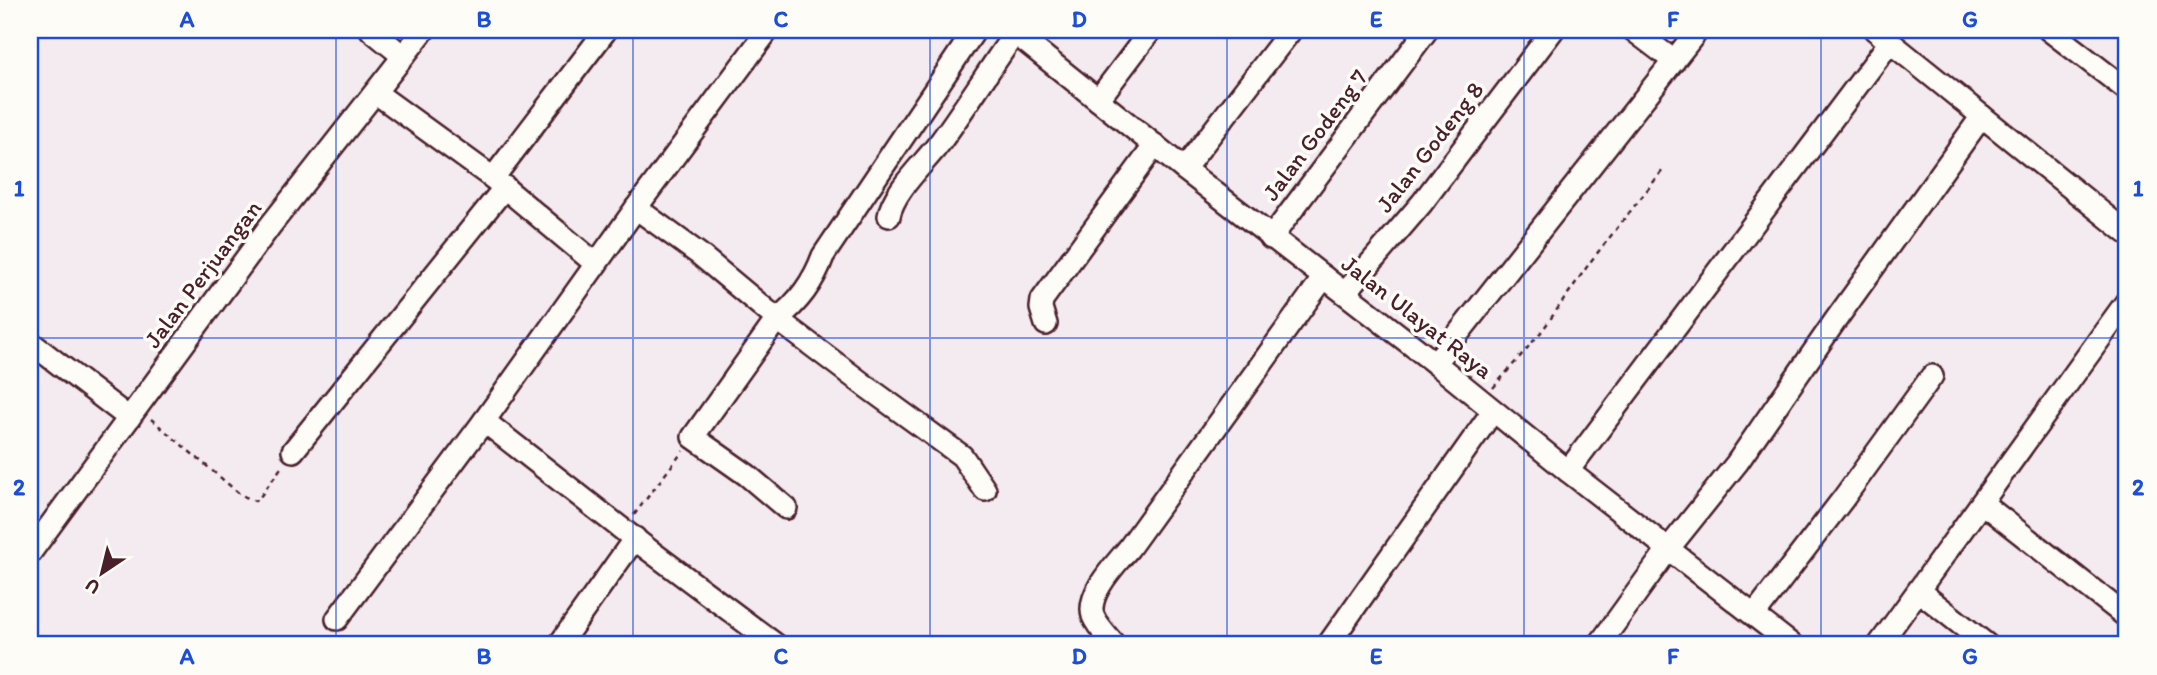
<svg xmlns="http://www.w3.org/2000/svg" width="2157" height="675" font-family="Itim,sans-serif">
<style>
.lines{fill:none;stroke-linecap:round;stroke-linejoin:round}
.street-casing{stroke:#4a1f2b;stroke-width:26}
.path{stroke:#4a1f2b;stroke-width:2.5;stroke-dasharray:5 5;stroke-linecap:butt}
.street{stroke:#fdfcf7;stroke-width:21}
.grid{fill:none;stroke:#1d4ed8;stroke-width:2;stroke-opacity:0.55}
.labels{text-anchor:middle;stroke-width:7;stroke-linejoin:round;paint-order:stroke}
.street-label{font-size:24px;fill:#4a1f2b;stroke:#fdfcf7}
.neatline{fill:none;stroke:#1d4ed8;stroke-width:2.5}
.grid-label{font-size:23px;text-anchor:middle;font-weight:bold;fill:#1d4ed8}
</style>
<rect width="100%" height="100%" fill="#f3ebf0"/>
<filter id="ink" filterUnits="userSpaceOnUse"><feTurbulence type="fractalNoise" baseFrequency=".0143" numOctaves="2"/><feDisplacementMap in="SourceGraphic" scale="14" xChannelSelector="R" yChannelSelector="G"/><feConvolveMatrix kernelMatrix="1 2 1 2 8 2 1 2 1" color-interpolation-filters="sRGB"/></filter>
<g filter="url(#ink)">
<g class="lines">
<defs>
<g id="street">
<path d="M371 30 403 56"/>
<path d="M975 30 823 256C814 281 798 303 777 319L867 387 962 456 985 490"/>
<path d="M1011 30 1184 169 1435 363 1568 471 1792 645"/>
<path d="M1633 30 1674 61"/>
<path d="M1875 30 2127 233"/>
<path d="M2049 30 2127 90"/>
<path d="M376 93 493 178 596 264"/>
<path d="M1098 100 1151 30"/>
<path d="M1184 169 1291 30"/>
<path d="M493 178 606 30"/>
<path d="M636 208 699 254 777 319 693 437 747 475 786 508"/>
<path d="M889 216C893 191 925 163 941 141 967 105 991 67 1017 30"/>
<path d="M1271 238 1427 30"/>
<path d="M1345 293 1422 203 1553 30"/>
<path d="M1046 324 1041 308 1042 300 1155 145"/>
<path d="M30 342 129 418"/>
<path d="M1435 363 1698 30"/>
<path d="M484 421 645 547 776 645"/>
<path d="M293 451 505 187"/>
<path d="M1568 471 1890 42"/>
<path d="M1982 503 2127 617"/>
<path d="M30 553 270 226 424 30"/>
<path d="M1919 591 1987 645"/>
<path d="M1754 615 1843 499 1932 376"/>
<path d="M337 619 484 421 636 208 768 30"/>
<path d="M1113 643C1106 635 1097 626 1093 616 1086 594 1116 564 1129 548L1324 277"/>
<path d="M559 645 635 538"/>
<path d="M1328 645 1493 411"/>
<path d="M1599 645 1669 548 1737 463 1835 321 1982 116"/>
<path d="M1879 645 2127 301"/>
</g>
</defs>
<use href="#street" class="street-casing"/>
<g class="path">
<path d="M1493 388 1542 331 1591 261 1663 170"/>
<path d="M151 419 241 495 255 501 260 497 283 465"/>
<path d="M634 515 683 451"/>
</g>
<use href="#street" class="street"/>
</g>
</g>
<path class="grid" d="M336 30V645M633 30V645M930 30V645M1227 30V645M1524 30V645M1821 30V645M30 338H2127"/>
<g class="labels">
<g class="street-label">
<text transform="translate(1315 135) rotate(-53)" y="8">Jalan Godeng 7</text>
<text transform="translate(1430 147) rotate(-52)" y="8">Jalan Godeng 8</text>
<text transform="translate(203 274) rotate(-53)" y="8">Jalan Perjuangan</text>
<text transform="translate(1417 317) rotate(38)" y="8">Jalan Ulayat Raya</text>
</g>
</g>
<rect width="2157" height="675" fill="none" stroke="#fdfcf7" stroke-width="77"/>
<g transform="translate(102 573) rotate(215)" stroke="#fdfcf7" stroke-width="5" paint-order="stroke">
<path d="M0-5L12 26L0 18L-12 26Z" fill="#4a1f2b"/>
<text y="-10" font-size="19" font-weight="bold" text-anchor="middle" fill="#4a1f2b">U</text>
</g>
<rect x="38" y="38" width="2080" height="598" class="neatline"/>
<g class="grid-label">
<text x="187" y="27">A</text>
<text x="484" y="27">B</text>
<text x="781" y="27">C</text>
<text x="1079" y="27">D</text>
<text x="1376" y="27">E</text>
<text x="1673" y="27">F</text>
<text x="1970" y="27">G</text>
<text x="19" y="196">1</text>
<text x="2138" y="196">1</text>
<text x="19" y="495">2</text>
<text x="2138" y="495">2</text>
<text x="187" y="664">A</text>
<text x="484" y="664">B</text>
<text x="781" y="664">C</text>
<text x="1079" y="664">D</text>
<text x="1376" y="664">E</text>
<text x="1673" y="664">F</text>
<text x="1970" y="664">G</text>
</g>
</svg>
